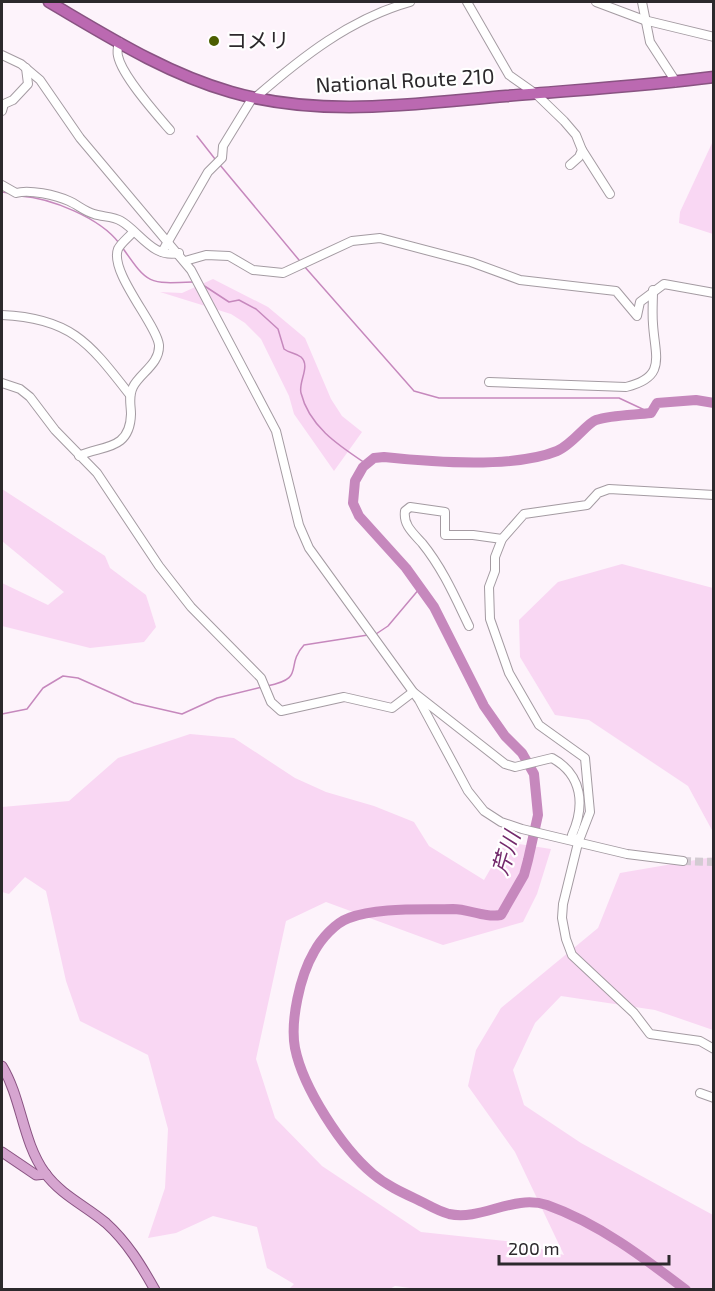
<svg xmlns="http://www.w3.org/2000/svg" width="715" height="1291" font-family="'Exo 2','Noto Sans JP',sans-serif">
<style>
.green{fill:#f9d7f3}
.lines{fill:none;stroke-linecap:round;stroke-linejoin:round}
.stream{stroke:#c688bd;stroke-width:1.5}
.river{stroke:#c688bd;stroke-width:10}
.minor-tunnel{stroke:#d3cbd2;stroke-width:8;stroke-dasharray:8 4;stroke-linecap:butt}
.minor-casing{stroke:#a49ba2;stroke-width:10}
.major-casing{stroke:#895382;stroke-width:11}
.highway-casing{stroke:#895382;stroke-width:13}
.minor{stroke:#fff;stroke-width:8}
.major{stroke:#d6a5d0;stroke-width:9}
.highway{stroke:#bb69b1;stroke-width:10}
.poi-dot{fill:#4c5e01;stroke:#fff;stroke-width:2}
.labels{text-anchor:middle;stroke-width:4.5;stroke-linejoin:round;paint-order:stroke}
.poi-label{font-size:21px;fill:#2c292c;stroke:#fff;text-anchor:start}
.street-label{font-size:21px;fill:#2c292c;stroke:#fff}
.water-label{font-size:22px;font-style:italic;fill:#732a6c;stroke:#fff}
</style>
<rect width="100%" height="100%" fill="#fdf3fb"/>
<g class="green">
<path d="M713 141 714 234H713L679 223 680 212Z"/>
<path d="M213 279 268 307 305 338 331 399 342 416 362 432 334 471 294 414 289 396 261 339 245 323 231 314 160 292 182 293Z"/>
<path d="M2 489 105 556 110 568 146 595 156 627 144 642 90 648 2 626V583L48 605 64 592 2 541Z"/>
<path d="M622 564 713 588V832L688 786 589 720 555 715 520 657 519 620 558 582Z"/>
<path d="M190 734 234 738 295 778 326 792 374 806 414 822 429 846 484 880 506 842 551 849 537 894 523 922 443 945 326 902 286 921 256 1059 275 1118 322 1166 421 1232 515 1242 564 1255 515 1152 468 1086 476 1050 501 1008 598 928 620 873 713 857V1030L655 1010 561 996 535 1023 513 1070 524 1105 581 1143 713 1215V1289L425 1290 395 1286 388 1290 289 1289 294 1284 267 1268 257 1227 213 1216 176 1233 148 1238 165 1188 168 1129 148 1055 80 1021 66 981 46 891 25 877 9 894 2 892V807L69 801 118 758Z"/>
</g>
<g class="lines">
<g class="stream">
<path d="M197 136 215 159"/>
<path d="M220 165 299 260"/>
<path d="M2 192 9 193"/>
<path d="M20 196C51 198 100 218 119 243"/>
<path d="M122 247C148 284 147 284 193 282"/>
<path d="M304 266 414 391 439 398H619L651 413"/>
<path d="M203 285 229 302 239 300 256 309 278 329 284 349C289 353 296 353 301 357 311 366 298 382 301 393 309 426 338 445 365 463"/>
<path d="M376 634 388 626 420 588"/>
<path d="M267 686C307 678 284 667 304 645L368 635"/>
<path d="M2 714 27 709 43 688 63 676 78 678 134 703 182 714 217 698 262 687"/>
</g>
<path class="river" d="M686 1290C643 1257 598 1223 547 1205 513 1194 482 1221 449 1214 437 1211 427 1204 416 1199 401 1192 386 1185 373 1174 342 1148 303 1088 295 1048 290 1021 300 976 314 952 321 939 335 923 349 918 377 907 423 910 453 909 469 909 484 918 501 915L524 875 528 860 538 815 534 774 522 753 505 736 484 706 434 607 406 568 359 516 353 503 355 481 363 467 374 458 384 457C431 462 513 469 557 451 572 445 587 423 596 420 611 415 634 415 651 413L657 403 696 400 714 403"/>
<path class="minor-tunnel" d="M683 861 714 862"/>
<defs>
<g id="minor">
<path d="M467 2 509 75 536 94 564 121 576 135 582 150 579 157 570 165"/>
<path d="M596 2 644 20 714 37"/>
<path d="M642 2 650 42 676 82"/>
<path d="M119 42C118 46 117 52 118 56 122 76 157 115 170 130"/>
<path d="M2 55 21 64 40 80 80 138 191 270 276 431 299 525 309 548 419 700 468 791 484 811 501 822 522 829 627 854 683 861"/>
<path d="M256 97C302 57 350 19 410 2"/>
<path d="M2 111 4 104 13 100 28 84 26 68"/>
<path d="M582 150 610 194"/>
<path d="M2 185 16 193C29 189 56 195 69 201 78 205 84 211 94 214 102 217 113 216 121 221 140 232 153 259 179 253"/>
<path d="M162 252 208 172 222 158 223 146 253 97"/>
<path d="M185 261 206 255 229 256 253 270 283 273 352 241 380 238 471 262 520 280 616 291 637 316 640 302 664 284 714 293"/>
<path d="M2 315C72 318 90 344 130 395"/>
<path d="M489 382 626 387C667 377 655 357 653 324 652 313 653 301 653 290"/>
<path d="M2 383 20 389 30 397 55 430 97 473 159 566 191 607 261 678 271 702 281 711 344 697 392 708 413 692 505 764 515 767 552 758C583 775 585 806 572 835L578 843"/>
<path d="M79 456C100 445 130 452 131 414 131 405 128 397 133 387 140 373 160 364 159 345 157 325 109 272 118 249 121 243 129 237 133 232"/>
<path d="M714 495 609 489 598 493 587 505 524 514 502 539 495 557V571L489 587 490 619 509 673 539 725 585 758 590 812 578 843 563 904 562 918 566 939 572 955 634 1013 650 1034 700 1041 714 1049"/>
<path d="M469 626C455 597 443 569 422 543 413 533 403 525 405 511L410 507 445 512V535H473L502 539"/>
<path d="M700 1093 714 1098"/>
</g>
<g id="major">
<path d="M2 1066C22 1099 22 1141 45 1173 61 1195 86 1206 106 1223 127 1242 141 1265 155 1290"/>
<path d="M2 1152 36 1175 46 1174"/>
</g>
<path id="highway" d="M49 2C107 36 165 73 231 92 321 118 414 104 506 96 575 90 645 86 714 77"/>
</defs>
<use href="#minor" class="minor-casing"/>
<use href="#major" class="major-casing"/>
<use href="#highway" class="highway-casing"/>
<use href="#minor" class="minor"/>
<use href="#major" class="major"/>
<use href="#highway" class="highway"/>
</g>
<circle class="poi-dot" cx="214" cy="41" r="6"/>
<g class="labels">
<g class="poi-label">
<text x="226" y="48">コメリ</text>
</g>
<g class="street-label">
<text transform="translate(405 81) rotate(-3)" y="7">National Route 210</text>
</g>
<g class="water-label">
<text transform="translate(506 853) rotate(-72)" y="8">芹川</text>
</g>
</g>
<rect width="715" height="1291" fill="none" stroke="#2c292c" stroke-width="6"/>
<path d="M499 1255v9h170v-9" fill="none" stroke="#2c292c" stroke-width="3"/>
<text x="508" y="1255" font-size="18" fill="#2c292c" stroke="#ffffff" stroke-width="4.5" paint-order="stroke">200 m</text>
</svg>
